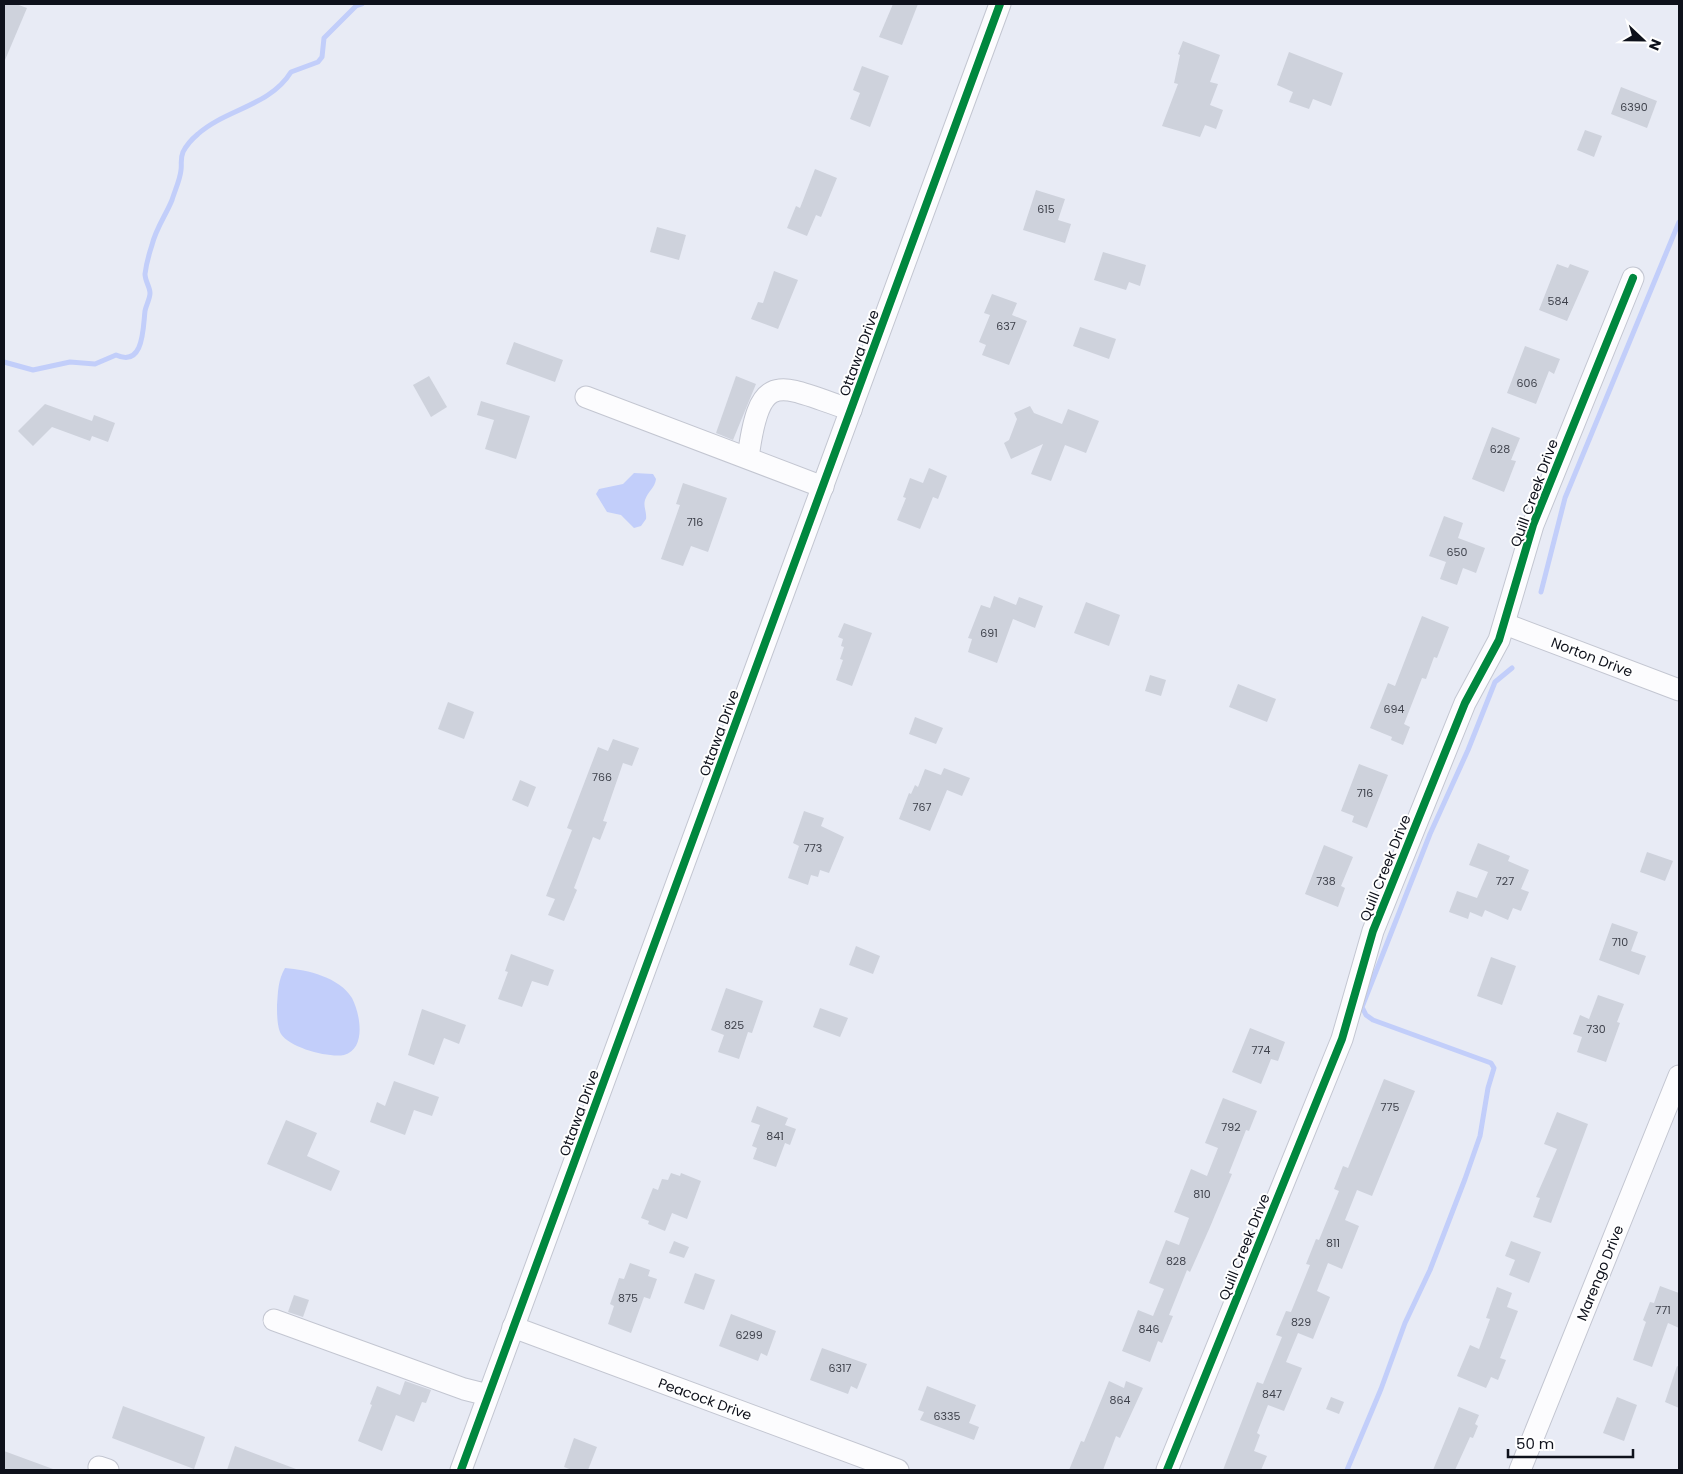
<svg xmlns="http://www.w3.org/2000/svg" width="1683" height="1474" font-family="Poppins,sans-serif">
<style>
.water{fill:#c2cefa}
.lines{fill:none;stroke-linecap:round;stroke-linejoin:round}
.stream{stroke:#c2cefa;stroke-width:5}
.building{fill:#ced2dc}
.minor-casing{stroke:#c3c6d1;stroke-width:23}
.minor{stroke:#fcfcfe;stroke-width:21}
.cycleway-casing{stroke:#fff;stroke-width:11}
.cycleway{stroke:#00873e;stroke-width:8}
.labels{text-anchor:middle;stroke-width:4;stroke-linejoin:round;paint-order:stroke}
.number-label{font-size:11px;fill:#3f424c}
.street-label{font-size:14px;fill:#0e111b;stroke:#fff}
</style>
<rect width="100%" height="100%" fill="#e8ebf5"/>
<g class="water">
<path d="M634 473 653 474 656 479C655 488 648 491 645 500 643 507 647 512 646 519L641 526 634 528 621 515 607 512 596 494 599 489 623 484Z"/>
<path d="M285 968C308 970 339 977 352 998 360 1013 367 1049 344 1055 329 1058 290 1048 281 1034 277 1027 277 1013 277 1005 278 991 278 980 285 968Z"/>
</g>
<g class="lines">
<g class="stream">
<path d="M4 362 33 370 70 362 95 364 116 355C144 368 143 327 145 311 146 305 150 299 150 293 150 287 145 281 145 274 146 266 149 254 152 245 156 228 166 215 172 200 175 190 180 180 181 170 182 164 180 159 183 152 186 146 192 139 198 134 226 109 270 106 291 72L318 62 322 57 324 38 356 6 362 4"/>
<path d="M1541 592 1565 498 1679 222"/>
<path d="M1347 1470 1381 1389 1405 1323 1430 1270 1465 1179 1480 1136 1488 1088 1494 1068 1491 1063 1373 1020 1366 1015 1362 1007 1430 834 1468 750 1495 682 1512 668"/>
</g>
</g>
<g class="building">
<path d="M4 4H16L27 8 5 60Z"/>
<path d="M893 4H918L902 45 879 37Z"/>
<path d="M1183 41 1220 55 1210 82 1218 84 1210 105 1223 110 1216 129 1205 125 1200 137 1162 126 1178 84 1174 83 1180 55 1178 54Z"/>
<path d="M1289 52 1343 73 1331 106 1313 99 1309 109 1289 102 1293 92 1277 85Z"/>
<path d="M862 66 889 76 870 127 850 119 860 93 853 90Z"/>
<path d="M1621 87 1657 101 1647 128 1611 114Z"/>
<path d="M1585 130 1602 136 1594 157 1577 150Z"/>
<path d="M815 169 837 178 821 217 816 215 807 236 787 228 796 206 800 208Z"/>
<path d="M1036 190 1065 199 1058 220 1071 224 1065 243 1023 230Z"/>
<path d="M657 227 686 235 679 260 650 252Z"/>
<path d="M1103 252 1146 265 1140 286 1129 282 1126 290 1094 280Z"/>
<path d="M1557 264 1568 268 1570 264 1589 271 1567 321 1539 310Z"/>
<path d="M774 271 798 280 778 329 751 319 758 302 763 303Z"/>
<path d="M992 294 1017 303 1012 315 1027 321 1009 365 982 355 986 345 979 342 990 315 984 313Z"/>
<path d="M1080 327 1116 339 1109 359 1073 346Z"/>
<path d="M514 342 563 360 555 382 506 364Z"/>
<path d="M1525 346 1560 359 1554 374 1549 371 1536 404 1507 393Z"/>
<path d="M429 376 447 407 431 417 413 385Z"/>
<path d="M736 376 756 384 733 440 716 433Z"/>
<path d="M481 401 530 416 516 459 485 449 494 420 477 415Z"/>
<path d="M45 404 92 421 94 415 115 423 108 442 92 436 90 441 52 427 33 446 18 431Z"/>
<path d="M1030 406 1034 413 1062 424 1068 409 1099 421 1086 453 1065 445 1051 481 1031 474 1043 444 1011 459 1004 443 1009 440 1017 419 1014 413Z"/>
<path d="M1492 427 1520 438 1511 460 1516 461 1504 492 1472 479Z"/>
<path d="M929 468 947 476 938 499 933 497 920 529 897 520 906 498 903 497 910 478 923 483Z"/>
<path d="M683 483 727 498 708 552 691 546 683 566 661 559 680 505 676 504Z"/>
<path d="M1444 516 1463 523 1458 538 1485 548 1476 573 1463 568 1457 585 1440 579 1446 562 1429 556Z"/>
<path d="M994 596 1016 605 1019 597 1043 606 1035 628 1013 619 997 663 968 652 972 639 968 638 981 605 990 608Z"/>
<path d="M1086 602 1120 615 1109 646 1074 633Z"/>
<path d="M1422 616 1449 627 1437 658 1434 657 1426 679 1422 678 1404 724 1410 727 1403 745 1391 740 1392 737 1370 728 1388 683 1395 686Z"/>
<path d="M844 623 872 633 852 686 836 680 843 660 840 659 844 647 841 646 843 639 838 637Z"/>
<path d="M1150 675 1166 680 1161 696 1145 691Z"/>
<path d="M1238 684 1276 699 1267 722 1229 707Z"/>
<path d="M448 702 474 712 464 739 438 729Z"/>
<path d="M915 717 943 728 936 744 909 734Z"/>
<path d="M613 739 639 748 632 766 623 763 603 821 607 822 600 840 593 837 574 888 577 890 564 921 548 915 555 899 546 896 572 830 567 828 598 747 608 751Z"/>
<path d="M1359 764 1388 775 1367 828 1352 822 1354 816 1341 811Z"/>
<path d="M944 768 970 778 962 796 947 790 930 831 899 819 909 793 911 794 915 785 918 787 925 769 941 775Z"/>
<path d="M520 780 536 787 528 807 512 800Z"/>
<path d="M804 811 824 818 821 826 844 837 829 873 820 870 818 877 811 875 808 885 788 878 799 846 793 843Z"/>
<path d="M1478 843 1510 856 1508 861 1529 870 1521 889 1529 892 1521 911 1513 908 1508 920 1485 910 1482 917 1470 912 1468 919 1449 912 1457 891 1477 898 1488 872 1469 865Z"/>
<path d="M1324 845 1353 857 1341 886 1345 888 1338 907 1305 894Z"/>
<path d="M1647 852 1673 861 1665 881 1640 872Z"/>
<path d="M1612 923 1638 932 1631 951 1646 956 1639 975 1599 960Z"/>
<path d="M856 946 880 956 873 974 849 965Z"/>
<path d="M511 954 554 970 548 986 532 981 522 1007 498 999 508 972 505 971Z"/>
<path d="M1491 957 1516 966 1502 1005 1477 996Z"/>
<path d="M726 988 763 1001 752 1033 748 1032 739 1059 718 1052 724 1035 711 1030Z"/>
<path d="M1598 995 1624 1004 1617 1022 1620 1023 1606 1062 1577 1052 1582 1037 1573 1034 1580 1015 1589 1019Z"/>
<path d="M820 1008 848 1018 840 1037 813 1027Z"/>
<path d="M422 1009 466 1025 459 1044 444 1038 434 1065 408 1055Z"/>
<path d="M1250 1028 1285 1042 1278 1061 1271 1059 1261 1084 1232 1072Z"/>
<path d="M1384 1079 1415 1091 1372 1196 1357 1190 1345 1220 1359 1226 1342 1269 1328 1263 1317 1291 1330 1297 1313 1339 1298 1333 1286 1362 1302 1368 1284 1411 1268 1405 1257 1433 1260 1435 1254 1451 1267 1456 1261 1470H1223L1257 1382 1263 1384 1282 1337 1276 1335 1286 1311 1291 1312 1310 1265 1306 1264 1316 1239 1319 1240 1339 1191 1334 1189 1343 1166 1348 1168Z"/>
<path d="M394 1081 439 1097 432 1116 414 1110 405 1135 370 1122 377 1102 385 1106Z"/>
<path d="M1223 1098 1257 1111 1249 1131 1246 1130 1229 1173 1232 1174 1210 1227 1190 1272 1187 1270 1169 1315 1173 1316 1162 1343 1158 1341 1150 1362 1122 1351 1138 1310 1153 1316 1164 1289 1149 1283 1166 1240 1179 1245 1189 1218 1174 1212 1191 1169 1207 1176 1218 1148 1205 1143Z"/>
<path d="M757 1106 788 1118 785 1125 796 1129 790 1145 785 1143 776 1167 753 1159 757 1148 752 1146 760 1125 751 1122Z"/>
<path d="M1557 1112 1588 1124 1551 1223 1533 1217 1540 1198 1536 1197 1557 1149 1544 1144Z"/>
<path d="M286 1120 317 1133 307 1156 340 1171 331 1191 267 1164Z"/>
<path d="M671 1173 680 1176 681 1173 701 1181 687 1219 672 1213 665 1231 648 1224 649 1221 641 1218 653 1188 658 1190 662 1179 668 1180Z"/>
<path d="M674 1241 689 1247 684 1258 669 1253Z"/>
<path d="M1511 1241 1541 1252 1529 1283 1509 1275 1515 1260 1505 1256Z"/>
<path d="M630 1263 650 1270 648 1276 657 1279 650 1299 644 1297 631 1333 608 1324 614 1306 610 1304 619 1278 624 1279Z"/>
<path d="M695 1273 715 1280 704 1310 684 1303Z"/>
<path d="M1660 1286 1679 1293V1328L1668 1323 1652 1367 1633 1360 1646 1322 1643 1320 1650 1302 1654 1303Z"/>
<path d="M1497 1287 1512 1293 1507 1307 1518 1311 1500 1358 1506 1360 1498 1380 1491 1377 1486 1388 1457 1376 1470 1345 1479 1349 1490 1319 1486 1318Z"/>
<path d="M294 1295 309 1300 303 1317 288 1312Z"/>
<path d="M731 1314 776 1331 767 1356 761 1353 758 1361 719 1346Z"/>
<path d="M822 1348 867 1364 857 1389 851 1386 848 1394 810 1380Z"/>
<path d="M1677 1366 1679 1367V1408L1665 1402Z"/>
<path d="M405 1381 431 1390 426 1403 422 1402 414 1422 396 1415 382 1451 358 1441 372 1405 370 1404 377 1386 400 1395Z"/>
<path d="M1109 1381 1124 1388 1126 1381 1143 1388 1120 1438 1116 1436 1103 1470H1069L1081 1441 1084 1442Z"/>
<path d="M927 1386 976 1405 969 1423 979 1427 974 1440 920 1420 924 1412 918 1410Z"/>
<path d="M1331 1397 1344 1402 1339 1414 1326 1409Z"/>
<path d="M1617 1397 1637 1405 1624 1441 1603 1433Z"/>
<path d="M123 1406 205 1437 194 1469 112 1438Z"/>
<path d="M1459 1407 1479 1415 1475 1424 1478 1426 1473 1438 1470 1437 1455 1470H1433Z"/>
<path d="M574 1438 597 1447 588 1470H572L564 1467Z"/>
<path d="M235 1446 296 1469V1470H227Z"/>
<path d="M4 1451 53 1469 52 1470H4Z"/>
</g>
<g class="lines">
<defs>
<g id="minor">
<path d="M586 397 823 487"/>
<path d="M748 458C760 367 778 385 851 410"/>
<path d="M1505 624 1679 690"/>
<path d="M274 1320 464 1389 488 1395"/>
<path d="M513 1327 898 1470"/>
<path d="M99 1467 108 1470"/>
<path d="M461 1470 1000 4"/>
<path d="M1167 1470 1342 1039 1373 931 1465 703 1499 640 1533 525 1633 278"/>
<path d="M1520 1470 1679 1076"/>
</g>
</defs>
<use href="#minor" class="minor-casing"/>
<use href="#minor" class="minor"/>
<defs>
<g id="cycleway">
<path d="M461 1470 1000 4"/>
<path d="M1167 1470 1342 1039 1373 931 1465 703 1499 640 1533 525 1633 278"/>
</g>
</defs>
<use href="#cycleway" class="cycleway-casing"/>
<use href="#cycleway" class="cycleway"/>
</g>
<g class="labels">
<g class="number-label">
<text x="1634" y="111">6390</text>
<text x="1046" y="213">615</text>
<text x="1558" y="305">584</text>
<text x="1006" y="330">637</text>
<text x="1527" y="387">606</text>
<text x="1500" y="453">628</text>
<text x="695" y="526">716</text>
<text x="1457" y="556">650</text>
<text x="989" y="637">691</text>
<text x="1394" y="713">694</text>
<text x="602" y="781">766</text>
<text x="1365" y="797">716</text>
<text x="922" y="811">767</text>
<text x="813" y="852">773</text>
<text x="1326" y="885">738</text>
<text x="1505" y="885">727</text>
<text x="1620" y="946">710</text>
<text x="734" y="1029">825</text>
<text x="1596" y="1033">730</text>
<text x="1261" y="1054">774</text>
<text x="1390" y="1111">775</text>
<text x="1231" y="1131">792</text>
<text x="775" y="1140">841</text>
<text x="1202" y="1198">810</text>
<text x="1333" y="1247">811</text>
<text x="1176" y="1265">828</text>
<text x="628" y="1302">875</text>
<text x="1663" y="1314">771</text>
<text x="1301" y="1326">829</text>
<text x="1149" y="1333">846</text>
<text x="749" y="1339">6299</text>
<text x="840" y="1372">6317</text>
<text x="1272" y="1398">847</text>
<text x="1120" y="1404">864</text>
<text x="947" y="1420">6335</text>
</g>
<g class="street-label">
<text transform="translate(859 353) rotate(-70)" y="5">Ottawa Drive</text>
<text transform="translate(1534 493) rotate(-70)" y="5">Quill Creek Drive</text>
<text transform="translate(1592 657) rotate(21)" y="5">Norton Drive</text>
<text transform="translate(719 733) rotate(-70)" y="5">Ottawa Drive</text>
<text transform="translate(1385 868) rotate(-68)" y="5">Quill Creek Drive</text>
<text transform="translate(579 1113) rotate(-70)" y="5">Ottawa Drive</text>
<text transform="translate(1244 1247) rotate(-68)" y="5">Quill Creek Drive</text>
<text transform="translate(1600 1273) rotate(-68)" y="5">Marengo Drive</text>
<text transform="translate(705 1399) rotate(20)" y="5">Peacock Drive</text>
</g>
</g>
<rect width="1683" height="1474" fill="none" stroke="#0e111b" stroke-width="10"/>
<g transform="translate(1643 40) rotate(112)" stroke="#ffffff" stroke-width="4" paint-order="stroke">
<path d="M0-4L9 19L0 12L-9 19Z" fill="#0e111b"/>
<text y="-8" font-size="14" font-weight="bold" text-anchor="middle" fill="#0e111b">N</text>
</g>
<path d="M1508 1449v8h125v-8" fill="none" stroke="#0e111b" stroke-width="2.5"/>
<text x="1516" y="1449" font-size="15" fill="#0e111b" stroke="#ffffff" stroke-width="4" paint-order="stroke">50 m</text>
</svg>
